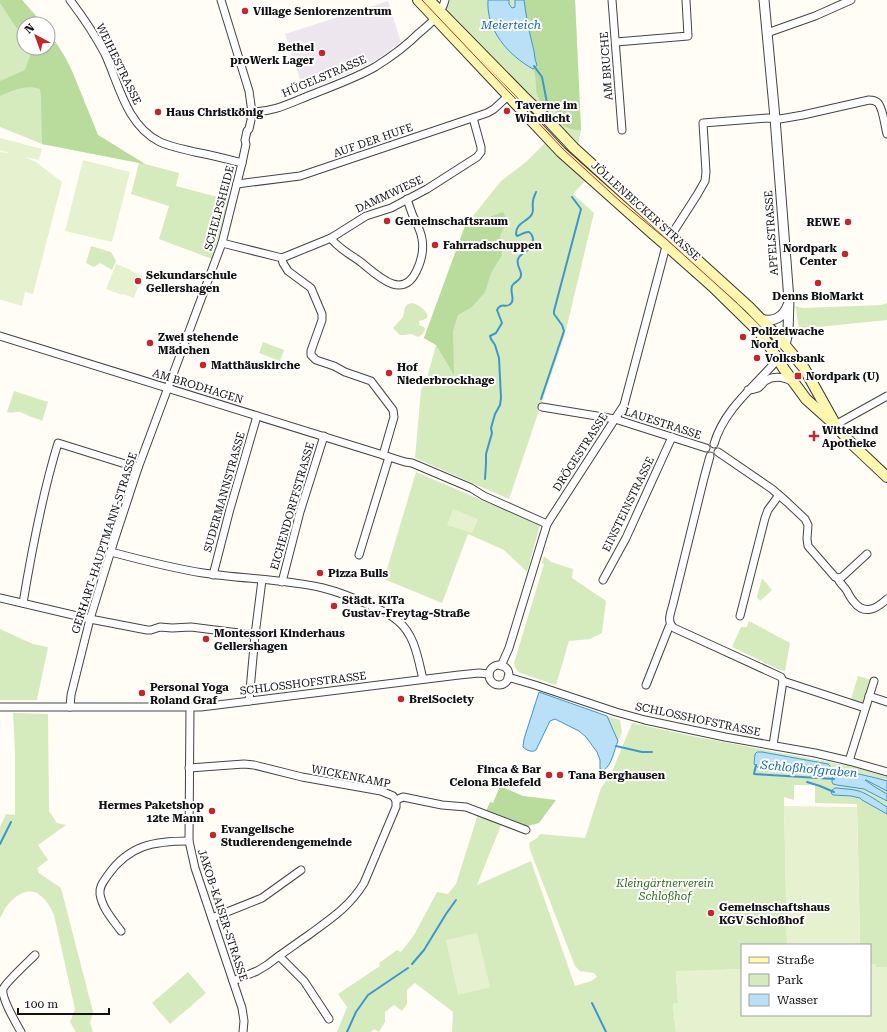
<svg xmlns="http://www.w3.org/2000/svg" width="887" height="1032" font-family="'Roboto Serif',serif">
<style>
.industrial{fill:#eee6ef}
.green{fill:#d5ebbd}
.forest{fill:#b9dc9c}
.pitch{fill:#e6f2cf}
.water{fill:#b9e0f7;stroke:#3f96cf}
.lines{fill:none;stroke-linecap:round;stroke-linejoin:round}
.stream{stroke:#3f96cf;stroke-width:2}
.minor-casing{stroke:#444;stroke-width:9}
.tertiary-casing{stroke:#444;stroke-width:11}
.secondary-casing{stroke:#333;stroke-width:12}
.minor{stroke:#fff;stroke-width:7}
.tertiary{stroke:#fff;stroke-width:9}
.secondary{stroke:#fff6b0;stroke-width:10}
.tram{stroke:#c4262e;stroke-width:1}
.poi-dot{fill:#c4262e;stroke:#fff;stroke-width:1.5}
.labels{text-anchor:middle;stroke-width:4;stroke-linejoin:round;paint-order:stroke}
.poi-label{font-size:11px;font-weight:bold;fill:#111;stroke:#fff;text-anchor:start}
.street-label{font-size:11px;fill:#111;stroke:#fff}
.park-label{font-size:11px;font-style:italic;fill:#2f6b1f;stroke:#fff}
.water-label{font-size:12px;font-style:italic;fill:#1768a6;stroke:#fff}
</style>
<rect width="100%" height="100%" fill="#fffdf5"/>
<path class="industrial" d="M388 1 401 42 378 59 354 71 304 92 285 34Z"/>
<g class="green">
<path d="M0 0H22L43 24H24V48H48V30L50 34 65 57 72 71 98 135 145 164 179 173 176 186 229 200 212 259 159 239 169 206 131 194 139 163 42 144 0 127Z"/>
<path d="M450 0H575L581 130 578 145C569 136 560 127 551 117 541 106 532 94 519 86L447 9 446 8 448 3H449Z"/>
<path d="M546 142 587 179 573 194 594 213 565 334 509 499 415 458 421 390 427 378 436 345 424 338 465 226 501 181 526 162Z"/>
<path d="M91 246 111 252 116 261 112 270 100 263 94 267 86 263Z"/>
<path d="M412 303C418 304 426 310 428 316L426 319 419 321V325L424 327 425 329 423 334 418 337 411 334 404 335H400L393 328 403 317 405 307 408 304Z"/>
<path d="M887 303V320L799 329 796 309 795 306 803 308 882 305Z"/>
<path d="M263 342 284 350 280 361 259 353Z"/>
<path d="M14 391 48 402 42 421C37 418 34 418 29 416 26 415 24 413 20 412 15 411 12 414 7 412Z"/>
<path d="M416 472 540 525 527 572 504 550 468 534 442 603 384 579Z"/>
<path d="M544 556 551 562 573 569 572 578 606 601 602 633 590 639 569 641 556 685 520 673C516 670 515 668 514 663L544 564 542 563Z"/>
<path d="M762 578 772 590 760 601 757 597Z"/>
<path d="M749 621 790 643 785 671 780 670 732 647 741 627H747Z"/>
<path d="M0 629 33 644 48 647 37 700H0Z"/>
<path d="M858 676 871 680 864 703 851 699Z"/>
<path d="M13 713 48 714 49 811 57 823 66 825 38 845 48 860 37 868 39 873 61 888 93 1012 90 1023 93 1032H76L70 1022 75 1009 54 915C51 908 47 901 41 896 29 885 14 896 6 907 4 910 2 915 0 918V827L6 814 15 815V752Z"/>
<path d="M607 716 620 720 622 732 618 741Z"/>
<path d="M632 723 692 736 854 767 887 777V967H876L875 964H870V945H860L857 804 815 803V785H794V800L784 797 787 945H742V969L676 972 678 1003 673 1004 676 1032H452L453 1012 415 983 407 990V1004L402 1011 394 1005 385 1012V1022L379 1032 374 1029 371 1032H337L347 1007 338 994 380 966 379 963 397 950 401 952 414 935 437 892 448 894 456 884 478 814 502 823 477 885 531 861 575 986 591 981 597 977 594 973 580 971 575 966 530 850 529 843 537 838 540 834 585 838 601 788 611 774Z"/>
<path d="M188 972 206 993 170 1024 152 1003Z"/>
</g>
<g class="forest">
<path d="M0 0H22L43 24H24V35L16 27 0 3Z"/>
<path d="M524 0H575L581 130C574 130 564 129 560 121 558 117 558 113 555 110 552 107 549 108 546 106 542 105 538 98 537 94 535 86 537 77 533 69L537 65C534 59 534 53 533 47 529 31 526 16 524 0Z"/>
<path d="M48 30 65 57 72 71 98 135 145 164 42 144 41 97 40 89C26 84 12 91 0 96V81L25 70 33 48H48Z"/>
<path d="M503 212 507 220 500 236 502 255 491 273 485 292 472 307 458 315 453 331 454 375 436 345 424 338 465 226Z"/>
<path d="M500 786 523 796 556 800 539 823 527 826 498 816 486 811 490 802 493 803Z"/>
</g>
<g class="pitch">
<path d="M0 138 42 149 39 160 25 157 36 162 62 182 33 294 25 292 22 306 2 300H0V152L10 153 0 150Z"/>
<path d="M83 160 130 172 112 242 65 231Z"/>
<path d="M116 264 131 270V271L142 276 134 298 123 294 122 295 106 289Z"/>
<path d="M453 509 478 519 472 533 447 525Z"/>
<path d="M784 806 857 807 860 945H787Z"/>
<path d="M477 933 490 987 458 995 446 940Z"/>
<path d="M870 964H875L876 967H887V1032H676L673 1003H678L676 971 742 969V1015H870Z"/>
</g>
<g class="water">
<path d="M488 0H509V4L512 8 515 7V0H524C526 16 529 31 533 47 535 53 534 59 537 65L533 69C508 55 486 30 488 0Z"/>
<path d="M539 692 607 716 618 741C614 750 612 765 604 770L600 769V760L597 752 586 737 579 731 555 719 550 721 536 750C532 753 526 750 523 747L524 739Z"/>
<path d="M757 752H762L828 764 830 766V771L828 774 812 772H802L757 767 754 764 755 754Z"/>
<path d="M838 769 880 779 887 781V791L866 780H865L875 787 887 794V801L864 789 837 785 833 784 832 782C832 776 833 772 838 769Z"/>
<path d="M835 788H837C844 789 852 789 859 791 868 794 879 802 887 807V814L862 800 860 798 851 796 833 795 831 793 832 790Z"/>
</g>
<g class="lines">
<g class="stream">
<path d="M534 66 542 77 548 108"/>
<path d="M541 399 564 331 562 325 554 314V311L581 209 572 197"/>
<path d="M485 479 486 463V454L492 433 491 428 495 414 500 405 501 398 499 358 495 345 491 339 490 336 496 333 502 323 497 310C501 301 508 310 512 302 514 297 510 292 512 286 514 281 522 281 521 274 521 269 516 266 518 259 522 250 532 253 533 240 533 236 532 234 529 232 525 231 522 235 517 236L516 234C516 222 528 222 532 214 534 211 532 206 533 201 533 198 535 195 536 192"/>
<path d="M616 746 642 752H652"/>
<path d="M756 765 754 774 834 779"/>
<path d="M827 771 836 772"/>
<path d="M807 782 820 786 834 792"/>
<path d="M0 844 11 822"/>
<path d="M412 964 424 950 446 914 456 900"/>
<path d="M592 1003 606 1032"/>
<path d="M347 1032 356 1012 368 995 408 968"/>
</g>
<defs>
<g id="minor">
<path d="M70 0C83 17 95 35 105 54 119 84 126 125 160 142 171 147 183 149 195 152 211 155 227 159 242 163"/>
<path d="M612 0 622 130"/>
<path d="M767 33 815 16 851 0"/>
<path d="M616 42 688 36 686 0"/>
<path d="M252 112C273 112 288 104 308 96 330 87 354 79 375 67 391 57 406 46 419 33 431 23 441 15 445 0"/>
<path d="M237 184 300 176 487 113 494 109 508 96"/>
<path d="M670 237 697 195 705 181 706 172 703 123 768 118 780 119 803 115 869 100C872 100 875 100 878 103 883 108 885 127 887 134"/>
<path d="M331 238C337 248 352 255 362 263 378 276 402 300 416 272 421 262 424 250 422 239 421 231 417 224 413 216 411 211 409 205 407 199"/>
<path d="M222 243 282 258 331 238 366 216 391 208 427 189 477 157 481 152V147L473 118"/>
<path d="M282 258 283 263 288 271 311 288 322 314V320L311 351V355L316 360 334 366 345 372 371 381 393 410 394 417 383 455"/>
<path d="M0 336 383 455 405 462 412 463 471 488 484 496 547 524"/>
<path d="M748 390C751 390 755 389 758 388 761 386 763 383 765 381 774 375 784 377 793 382"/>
<path d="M542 407 615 419 706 448"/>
<path d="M835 425 887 396"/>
<path d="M714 444C724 409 755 386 778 359"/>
<path d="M718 452 772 489 787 502 805 519 808 525 807 539 808 546 835 577 838 578 842 577 867 554"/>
<path d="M710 456 704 478 673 604C671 612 666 622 674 628L781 677 783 681 773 745"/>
<path d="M111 552C141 560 171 568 203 573 242 579 284 579 323 588 339 592 354 598 369 605 379 609 390 614 398 621 415 635 418 659 423 679"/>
<path d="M359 555 389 457"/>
<path d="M213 575 230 509 257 416"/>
<path d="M838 578C839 583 844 586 847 591 849 595 851 599 854 602 865 616 877 608 887 599"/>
<path d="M603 580 626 538 672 437"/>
<path d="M282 582 300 512 324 436"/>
<path d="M0 598 90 619 147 630H151L160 627 172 628 191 627 255 635"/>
<path d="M23 603C32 549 42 495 58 443L138 468"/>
<path d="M740 616 765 518 768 510 779 495"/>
<circle cx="499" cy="675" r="10"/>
<path d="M501 666 509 648 547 524 624 405 665 250 668 247"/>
<path d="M508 677 535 685 616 712 645 720 725 737 815 753 849 761 887 772"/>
<path d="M783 681 865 708"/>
<path d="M646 685 669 627 671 626"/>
<path d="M869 696 887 702"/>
<path d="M249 701 255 635 262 580"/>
<path d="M0 707H201L459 675 479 673 489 674"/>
<path d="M70 707 71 695 90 619 114 541 138 468 222 243 242 163 246 144 245 140 247 131 249 129 251 120 252 112 249 91 221 0"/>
<path d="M190 707 189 841 195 868 242 1008 244 1021 243 1032"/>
<path d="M849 761 874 681"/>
<path d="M189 768 244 764 254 765 302 777 381 791 393 796 396 800"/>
<path d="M396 800 403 797 442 805 466 807 526 830"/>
<path d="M212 918 262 898 301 870"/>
<path d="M121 931C113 920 102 908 100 894 99 886 104 881 108 875 129 845 154 841 189 841"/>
<path d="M279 956 304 981 329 1019"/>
<path d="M233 981 257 971 267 965C281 954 296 944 310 934 332 918 350 906 364 883L396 807V800"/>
<path d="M21 1032C16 1023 1 998 3 989 5 983 29 961 35 955"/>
</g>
<g id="tertiary">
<path d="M764 0 775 118 789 300 788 332 785 345"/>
<path d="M761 319C773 323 784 317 788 305"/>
</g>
<g id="secondary">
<path d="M418 0 561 152 653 234 668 247 712 286 760 333 770 347 784 369 806 399 835 425 852 444 887 477"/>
<path d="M429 0 523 96 544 116 574 148 749 307 779 338 804 368 833 420"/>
</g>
</defs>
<use href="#minor" class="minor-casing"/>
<use href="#tertiary" class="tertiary-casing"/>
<use href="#secondary" class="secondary-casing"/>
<use href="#minor" class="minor"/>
<use href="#tertiary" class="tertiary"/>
<use href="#secondary" class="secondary"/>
<path class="tram" d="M422 0 564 150 621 202 666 239 737 303"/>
</g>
<g class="poi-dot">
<circle cx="245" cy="11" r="4"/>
<circle cx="322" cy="53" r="4"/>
<circle cx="507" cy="111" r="4"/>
<circle cx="158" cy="112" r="4"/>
<circle cx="387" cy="221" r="4"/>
<circle cx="848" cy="222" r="4"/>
<circle cx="435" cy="245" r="4"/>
<circle cx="845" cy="254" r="4"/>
<circle cx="138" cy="281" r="4"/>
<circle cx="818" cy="283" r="4"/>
<circle cx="743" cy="337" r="4"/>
<circle cx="150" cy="343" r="4"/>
<circle cx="757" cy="358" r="4"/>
<circle cx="203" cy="365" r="4"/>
<circle cx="389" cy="373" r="4"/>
<rect x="794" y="372" width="8" height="8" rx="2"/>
<path d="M812 430h4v4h4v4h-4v4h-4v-4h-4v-4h4z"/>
<circle cx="320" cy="573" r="4"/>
<circle cx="334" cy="606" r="4"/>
<circle cx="206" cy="639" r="4"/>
<circle cx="142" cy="693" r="4"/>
<circle cx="401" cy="699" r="4"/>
<circle cx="549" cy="775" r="4"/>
<circle cx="560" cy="775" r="4"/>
<circle cx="212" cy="811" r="4"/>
<circle cx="213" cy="835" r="4"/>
<circle cx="711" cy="913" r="4"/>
</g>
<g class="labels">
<g class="poi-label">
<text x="253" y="15">Village Seniorenzentrum</text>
<text x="314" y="51" text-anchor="end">Bethel<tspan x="314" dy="13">proWerk Lager</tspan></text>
<text x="515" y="109">Taverne im<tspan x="515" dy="13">Windlicht</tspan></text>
<text x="166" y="116">Haus Christkönig</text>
<text x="395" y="225">Gemeinschaftsraum</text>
<text x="840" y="226" text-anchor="end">REWE</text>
<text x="443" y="249">Fahrradschuppen</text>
<text x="837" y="252" text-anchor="end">Nordpark<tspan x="837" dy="13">Center</tspan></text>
<text x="146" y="279">Sekundarschule<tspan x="146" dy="13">Gellershagen</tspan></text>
<text x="818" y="300" text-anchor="middle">Denns BioMarkt</text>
<text x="751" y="335">Polizeiwache<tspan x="751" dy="13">Nord</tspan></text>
<text x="158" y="341">Zwei stehende<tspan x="158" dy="13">Mädchen</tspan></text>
<text x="765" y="362">Volksbank</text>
<text x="211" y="369">Matthäuskirche</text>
<text x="397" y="371">Hof<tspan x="397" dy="13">Niederbrockhage</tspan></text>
<text x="806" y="380">Nordpark (U)</text>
<text x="822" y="434">Wittekind<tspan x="822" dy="13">Apotheke</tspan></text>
<text x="328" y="577">Pizza Bulls</text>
<text x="342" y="604">Städt. KiTa<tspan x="342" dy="13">Gustav-Freytag-Straße</tspan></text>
<text x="214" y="637">Montessori Kinderhaus<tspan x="214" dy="13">Gellershagen</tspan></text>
<text x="150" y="691">Personal Yoga<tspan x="150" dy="13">Roland Graf</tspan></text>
<text x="409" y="703">BreiSociety</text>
<text x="541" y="773" text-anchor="end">Finca &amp; Bar<tspan x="541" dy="13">Celona Bielefeld</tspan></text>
<text x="568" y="779">Tana Berghausen</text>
<text x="204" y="809" text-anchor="end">Hermes Paketshop<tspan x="204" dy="13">12te Mann</tspan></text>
<text x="221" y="833">Evangelische<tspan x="221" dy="13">Studierendengemeinde</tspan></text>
<text x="719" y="911">Gemeinschaftshaus<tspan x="719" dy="13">KGV Schloßhof</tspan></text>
</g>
<g class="street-label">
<text transform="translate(119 64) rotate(64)" y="4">WEIHESTRASSE</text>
<text transform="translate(606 66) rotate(-94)" y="4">AM BRUCHE</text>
<text transform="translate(324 76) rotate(-23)" y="4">HÜGELSTRASSE</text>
<text transform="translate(373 140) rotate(-19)" y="4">AUF DER HUFE</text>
<text transform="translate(389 194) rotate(-25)" y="4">DAMMWIESE</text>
<text transform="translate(219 208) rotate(-75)" y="4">SCHELPSHEIDE</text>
<text transform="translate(646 211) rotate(42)" y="4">JÖLLENBECKER STRASSE</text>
<text transform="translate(771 233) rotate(-94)" y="4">APFELSTRASSE</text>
<text transform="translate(198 386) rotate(17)" y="4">AM BRODHAGEN</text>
<text transform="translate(663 423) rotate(18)" y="4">LAUESTRASSE</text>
<text transform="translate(580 452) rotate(-57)" y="4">DRÖGESTRASSE</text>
<text transform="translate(224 492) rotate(-74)" y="4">SUDERMANNSTRASSE</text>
<text transform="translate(628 504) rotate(-64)" y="4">EINSTEINSTRASSE</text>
<text transform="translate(292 506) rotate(-74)" y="4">EICHENDORFFSTRASSE</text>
<text transform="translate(104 543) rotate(-72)" y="4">GERHART-HAUPTMANN-STRASSE</text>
<text transform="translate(303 683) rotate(-7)" y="4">SCHLOSSHOFSTRASSE</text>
<text transform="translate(698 719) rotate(12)" y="4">SCHLOSSHOFSTRASSE</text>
<text transform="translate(351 776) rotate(11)" y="4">WICKENKAMP</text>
<text transform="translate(223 915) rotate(72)" y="4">JAKOB-KAISER-STRASSE</text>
</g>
<g class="park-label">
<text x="665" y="887">Kleingärtnerverein<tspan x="665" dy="13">Schloßhof</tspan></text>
</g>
<g class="water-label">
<text x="511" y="29">Meierteich</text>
<text transform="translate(809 769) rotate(5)" y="4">Schloßhofgraben</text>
</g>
</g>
<rect x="741" y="944" width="130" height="72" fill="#ffffff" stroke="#a0a0a0"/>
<rect x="749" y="957" width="20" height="6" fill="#fff6b0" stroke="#a0a0a0"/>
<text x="777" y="964" font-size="12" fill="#111111">Straße</text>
<rect x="749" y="974" width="20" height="12" fill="#d5ebbd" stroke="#a0a0a0"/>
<text x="777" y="984" font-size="12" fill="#111111">Park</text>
<rect x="749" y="994" width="20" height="12" fill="#b9e0f7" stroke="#a0a0a0"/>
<text x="777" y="1004" font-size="12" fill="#111111">Wasser</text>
<g transform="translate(36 36) rotate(319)"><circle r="19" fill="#ffffff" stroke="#a0a0a0"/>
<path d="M0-3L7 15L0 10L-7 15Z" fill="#c4262e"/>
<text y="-6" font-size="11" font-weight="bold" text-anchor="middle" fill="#111111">N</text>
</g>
<path d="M18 1008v6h91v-6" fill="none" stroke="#111111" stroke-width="2"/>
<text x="24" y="1008" font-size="12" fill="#111111" stroke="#ffffff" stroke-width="3" paint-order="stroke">100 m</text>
</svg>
